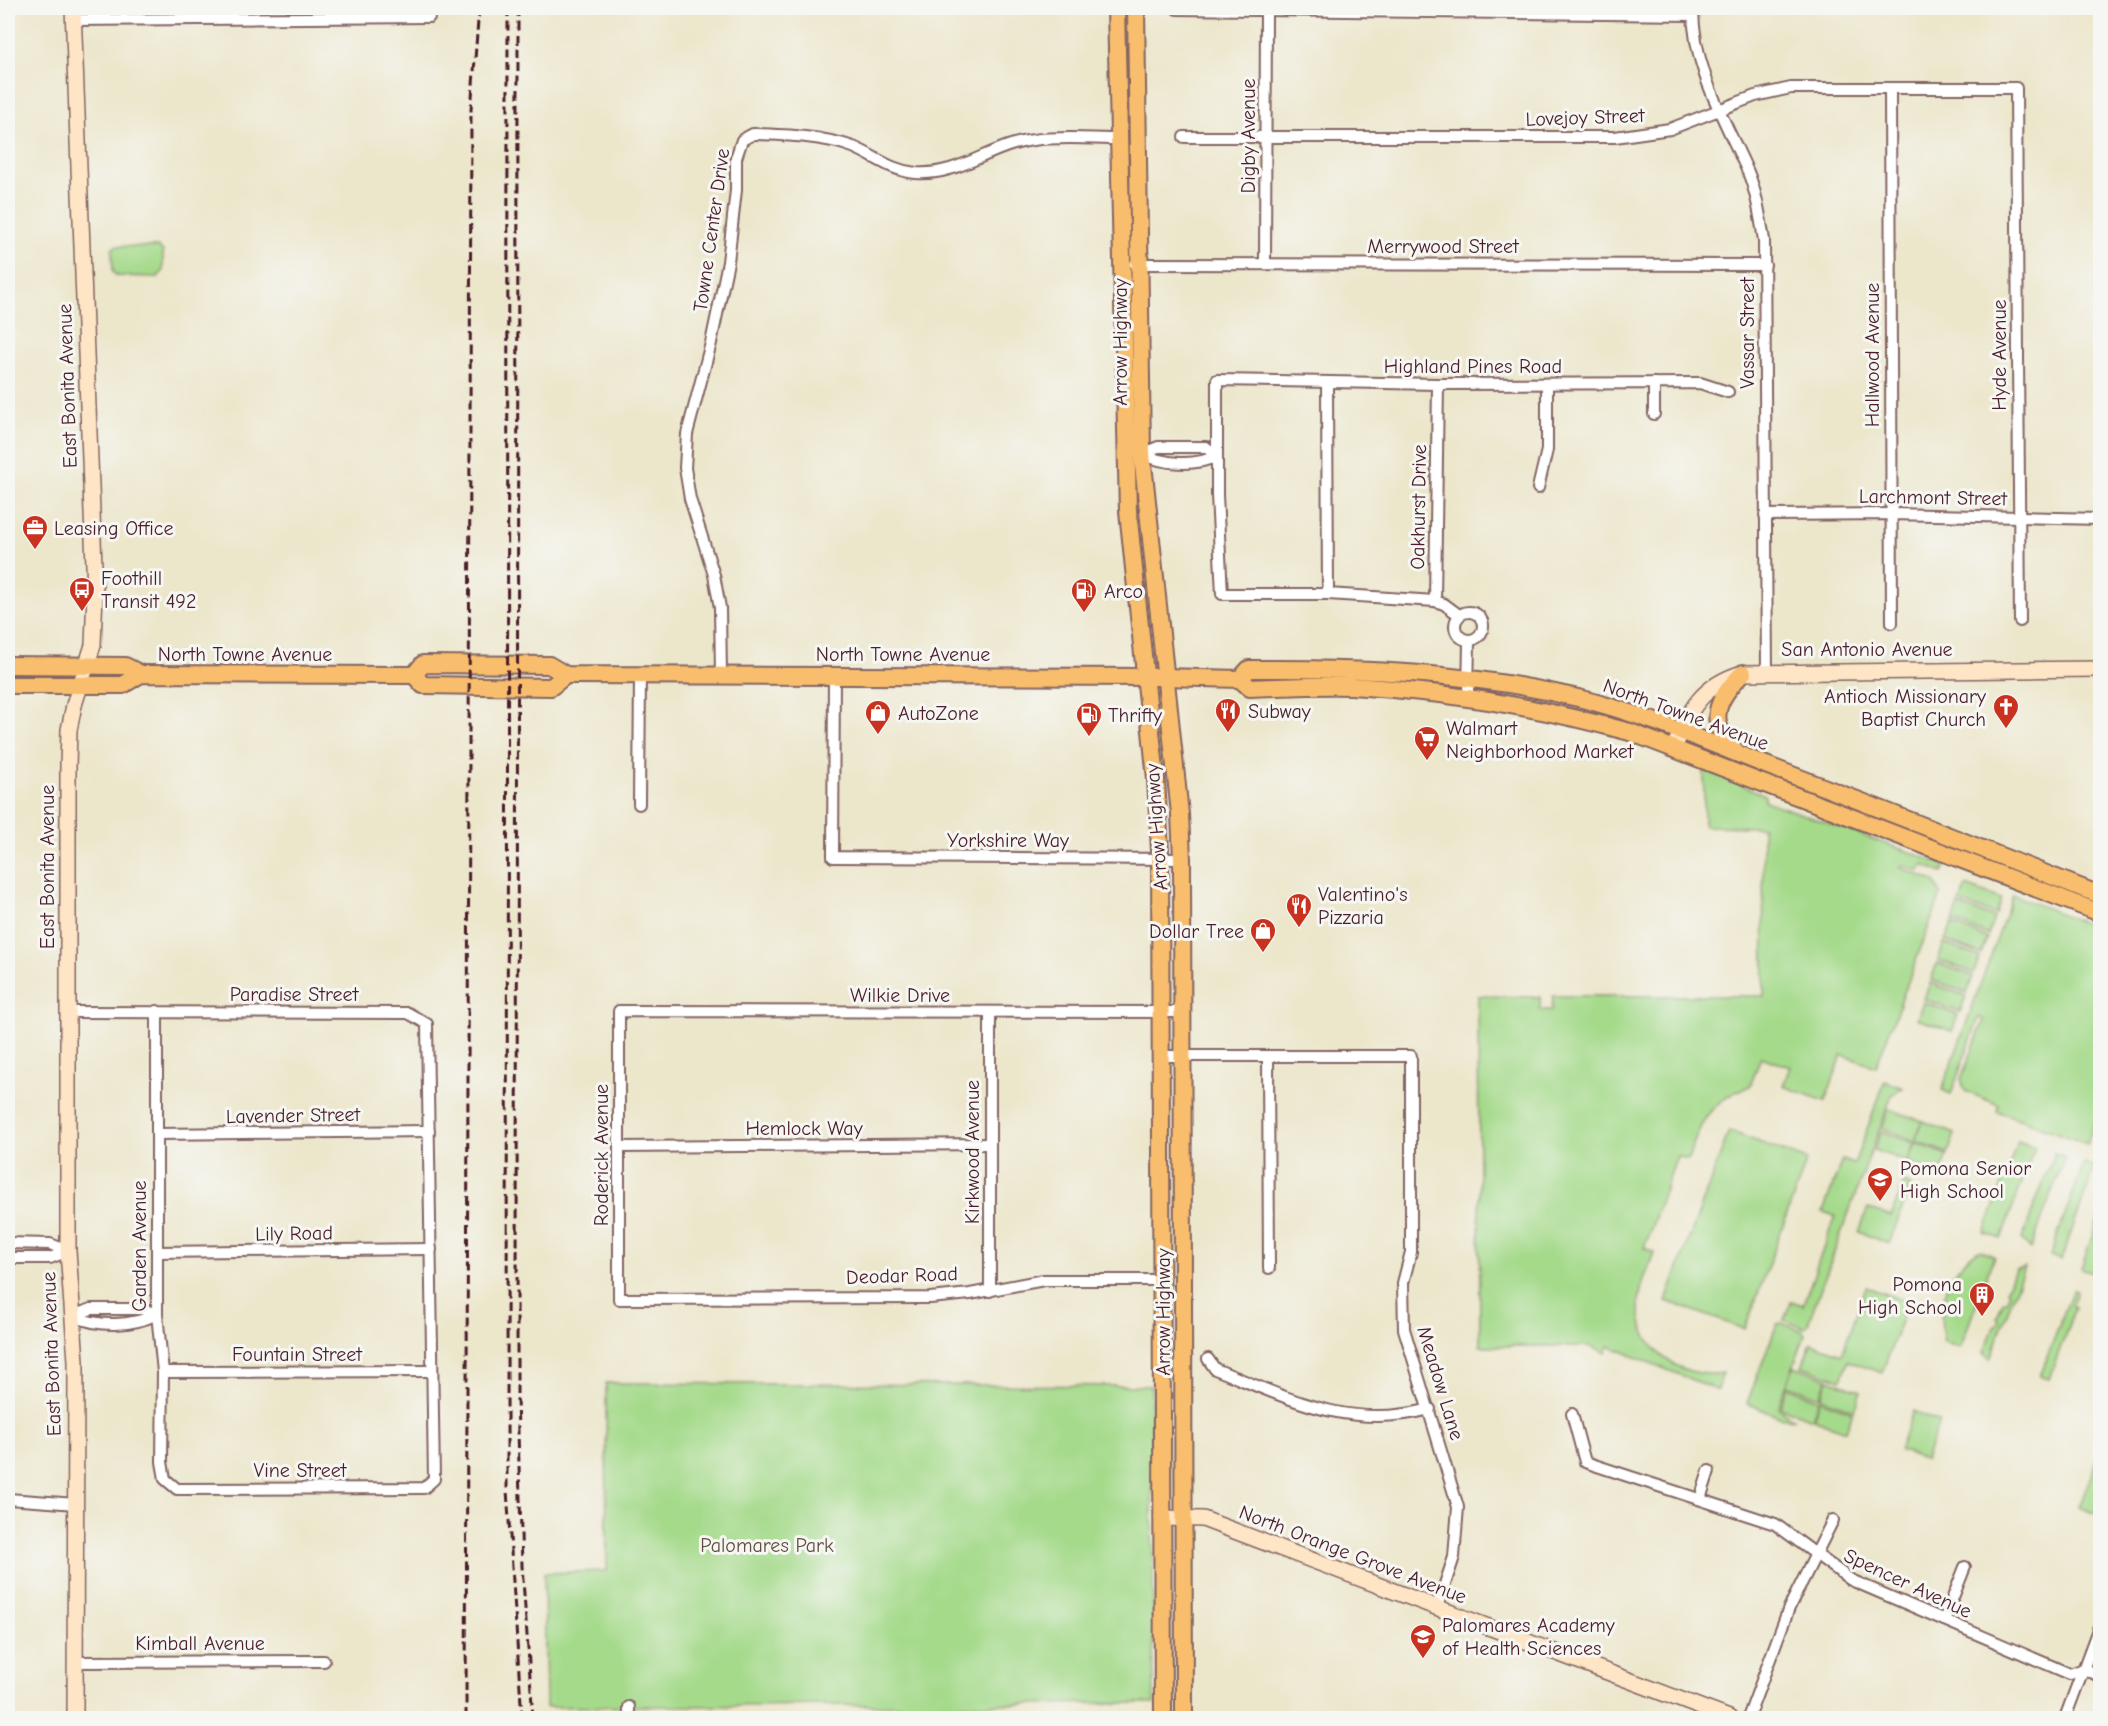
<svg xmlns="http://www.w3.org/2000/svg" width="2108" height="1726" font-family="'Comic Neue',sans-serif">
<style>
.green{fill:#a5da8b;stroke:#787c5b;stroke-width:1.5}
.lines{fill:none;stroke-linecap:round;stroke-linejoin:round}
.minor-casing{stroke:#836563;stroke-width:14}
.secondary-casing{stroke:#836563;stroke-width:18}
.primary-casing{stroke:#836563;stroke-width:20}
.minor{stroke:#fff;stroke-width:10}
.secondary{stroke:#fde5c5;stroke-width:15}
.primary{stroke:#f9be6d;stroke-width:16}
.rail{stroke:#4a1f2b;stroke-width:3;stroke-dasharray:9 4.5;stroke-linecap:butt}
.labels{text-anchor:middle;stroke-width:6;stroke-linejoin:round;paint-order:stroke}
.street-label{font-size:20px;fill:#4a1f2b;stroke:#f6f6f2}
.poi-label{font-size:20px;fill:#4a1f2b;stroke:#f6f6f2;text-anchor:start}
.park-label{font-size:20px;fill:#614e43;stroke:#f6f6f2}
</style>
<rect width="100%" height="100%" fill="#f6f6f2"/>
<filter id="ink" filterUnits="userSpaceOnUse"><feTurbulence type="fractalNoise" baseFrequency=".0167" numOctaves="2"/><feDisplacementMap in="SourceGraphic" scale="12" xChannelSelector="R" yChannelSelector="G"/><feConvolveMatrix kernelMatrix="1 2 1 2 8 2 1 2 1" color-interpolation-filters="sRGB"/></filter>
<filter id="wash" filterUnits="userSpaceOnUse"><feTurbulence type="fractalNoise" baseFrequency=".008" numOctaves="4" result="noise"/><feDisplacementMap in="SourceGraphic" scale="24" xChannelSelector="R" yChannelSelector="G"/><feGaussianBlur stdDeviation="1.35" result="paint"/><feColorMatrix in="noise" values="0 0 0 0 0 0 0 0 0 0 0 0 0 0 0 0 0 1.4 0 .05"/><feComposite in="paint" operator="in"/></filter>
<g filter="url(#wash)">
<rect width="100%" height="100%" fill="#ece6cb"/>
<g class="green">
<path d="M115 246 158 247 163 251V271L158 277 117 276 113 272 112 250Z"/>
<path d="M1704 769 1765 795V801L1946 865 1943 873 1923 865 1920 871 1902 865 1901 868 1934 881 1941 894 1876 1067 1842 1055 1825 1101 1783 1086 1790 1067 1761 1057 1750 1086C1710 1100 1701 1121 1688 1159L1677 1156 1644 1248 1654 1252C1649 1268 1640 1285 1639 1302 1637 1348 1679 1380 1723 1373L1717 1390 1609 1346 1606 1353 1589 1346H1480L1478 996 1540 997V1010H1552L1553 996H1764L1763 827 1704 826Z"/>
<path d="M1966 886 2001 899 1996 915 1960 902Z"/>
<path d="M2013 895 2100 929V1106L2087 1144 1997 1111 1999 1105 1965 1091 1961 1079 1984 1020 1979 1017 1951 1094 1942 1090Z"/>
<path d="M1959 905 1994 918 1988 935 1953 921Z"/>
<path d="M1952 924 1987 938 1981 954 1945 941Z"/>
<path d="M1944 944 1980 957 1974 973 1938 960Z"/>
<path d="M1937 963 1973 976 1967 993 1931 980Z"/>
<path d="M1930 983 1966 996 1960 1012 1924 999Z"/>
<path d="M1923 1002 1958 1015 1952 1031 1917 1019Z"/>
<path d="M1885 1081 1903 1088 1892 1095 1807 1326 1804 1328 1784 1320 1791 1301 1803 1305 1835 1216 1823 1212 1842 1160 1854 1164Z"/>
<path d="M1889 1109 1922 1121 1915 1141 1882 1128Z"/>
<path d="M1923 1121 1955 1134 1948 1153 1915 1141Z"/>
<path d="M1729 1131 1807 1160 1745 1329 1666 1301Z"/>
<path d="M1881 1131 1914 1143 1907 1162 1874 1150Z"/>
<path d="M2018 1141 2035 1147 2001 1239 1984 1233Z"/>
<path d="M1915 1143 1948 1155 1940 1175 1908 1162Z"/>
<path d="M2054 1153 2065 1157 2031 1249 2022 1239Z"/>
<path d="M2084 1163 2095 1167 2061 1260 2050 1256Z"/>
<path d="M1904 1182 1911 1185 1889 1244 1859 1232 1868 1208 1891 1217Z"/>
<path d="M2100 1214V1247L2092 1272 2081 1268Z"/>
<path d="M1979 1250 1994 1256 1960 1348 1944 1342C1936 1306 1947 1270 1979 1250Z"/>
<path d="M2024 1267 1990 1359 1984 1353 1993 1329 1999 1321 1997 1317 2003 1301 2007 1300 2009 1294 2007 1290 2015 1269Z"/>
<path d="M1866 1287 1908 1302 1882 1373 1848 1361 1841 1380 1802 1366 1811 1343 1842 1354Z"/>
<path d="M2073 1289 2077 1291 2072 1305 2075 1307 2049 1379 2040 1376Z"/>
<path d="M1781 1323 1803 1331 1805 1335 1778 1407 1793 1419 1779 1417 1747 1403 1777 1324Z"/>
<path d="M1794 1366 1827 1378 1820 1397 1787 1385Z"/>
<path d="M1828 1379 1861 1391 1854 1410 1821 1398Z"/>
<path d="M606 1383 1151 1386 1154 1703 546 1707 544 1573 607 1571Z"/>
<path d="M1787 1387 1819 1400 1812 1419 1780 1407Z"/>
<path d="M1820 1400 1853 1412 1846 1431 1813 1419Z"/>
<path d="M1913 1411 1939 1422 1925 1460 1899 1450Z"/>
<path d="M2100 1452V1504L2097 1514 2079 1507Z"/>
</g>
</g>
<g filter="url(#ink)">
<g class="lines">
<defs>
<g id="minor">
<path d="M1693 8C1693 69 1724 118 1748 172 1757 194 1760 217 1764 240L1767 671"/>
<path d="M1177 9 1693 15"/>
<path d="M73 20 429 17"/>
<path d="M1890 88 1892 623"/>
<path d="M1184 137H1615L1670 129 1755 96 1791 88H2016L2020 621"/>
<path d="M1265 263 1266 10"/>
<path d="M1135 264 1765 265"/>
<path d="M1654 383V414"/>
<path d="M1327 384 1328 594"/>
<path d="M1438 384 1435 601 1444 604 1459 615"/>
<path d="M1158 447H1206L1216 456C1195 467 1163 464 1142 454Z"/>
<path d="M1538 488 1547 450V384"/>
<path d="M1765 515 1891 514 2100 519"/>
<path d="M1435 601 1328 594H1222L1217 495V380L1438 384 1700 383 1728 392"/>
<circle cx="1469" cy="626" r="14"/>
<path d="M721 674 720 608 714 575 690 499 685 468 687 434 711 343 728 262 736 190V158L742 140 753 134C784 135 823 136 853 147 875 156 891 171 916 173 960 176 991 145 1033 140 1061 136 1092 139 1120 139"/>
<path d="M834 675 833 857 1182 859"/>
<path d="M1468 696 1469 641"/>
<path d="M639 804 640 675"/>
<path d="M68 1012 408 1013 427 1024 434 1479 424 1488 177 1489 165 1479 162 1462 163 1372 157 1314V1011"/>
<path d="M1160 1056H1411V1252L1403 1283 1404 1329 1458 1507 1454 1557 1437 1608"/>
<path d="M1268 1056 1269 1268"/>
<path d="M157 1134 429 1131"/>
<path d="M619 1147 990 1144"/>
<path d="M8 1243 50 1244 68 1251"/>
<path d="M157 1252 431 1249"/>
<path d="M8 1258H50L68 1251"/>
<path d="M1161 1280H1044L970 1294 930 1298 619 1299V1011L1181 1012"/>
<path d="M990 1291V1013"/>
<path d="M91 1309H142L157 1314C131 1327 99 1327 73 1316Z"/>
<path d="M1208 1359 1215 1369C1289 1398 1348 1431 1430 1409"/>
<path d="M163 1372 431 1371"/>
<path d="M1572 1414 1585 1462 1775 1524 1851 1580 2070 1674 2084 1669 2100 1676"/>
<path d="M8 1499 76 1504"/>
<path d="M1700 1499 1709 1471"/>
<path d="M1944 1620 1965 1567"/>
<path d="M75 1662 324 1661"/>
<path d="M629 1707V1718"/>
<path d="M1748 1718 1789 1608 1833 1520"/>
<path d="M2065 1718 2100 1624"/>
</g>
<g id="secondary">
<path d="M73 8 95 592 93 645 74 705 69 730 68 767V1251L76 1361 75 1718"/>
<path d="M1674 749C1688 710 1702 685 1743 673L2100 669"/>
<path d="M1162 1518 1203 1519 1729 1718"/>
</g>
<g id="primary">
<path d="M1116 8 1128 511 1156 779 1160 851 1163 1718"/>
<path d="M1136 8 1142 454 1180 814 1182 859 1184 1718"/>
<path d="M8 665 125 666 141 674"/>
<path d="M414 675 423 664 549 665 566 675 1164 677 1240 679 1250 688C1284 687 1318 685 1351 686 1446 691 1538 707 1630 732L2100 913"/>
<path d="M1240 679 1249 669C1359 668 1470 672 1578 698 1644 714 1707 742 1771 767 1881 809 1991 852 2100 895"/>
<path d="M8 685H123L141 674 414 675 423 685 551 687 566 675"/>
<path d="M1735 750C1705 722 1717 698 1743 673"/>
</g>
</defs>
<use href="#minor" class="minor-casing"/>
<use href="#secondary" class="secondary-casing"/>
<use href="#primary" class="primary-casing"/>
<use href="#minor" class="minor"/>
<use href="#secondary" class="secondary"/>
<use href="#primary" class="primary"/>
<g class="rail">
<path d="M508 8 507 1490 522 1718"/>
<path d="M518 8 517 1398 522 1566 533 1718"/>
<path d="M466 1718 471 110 479 8"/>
</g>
</g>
</g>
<defs>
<symbol id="office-pin" viewBox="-11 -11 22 30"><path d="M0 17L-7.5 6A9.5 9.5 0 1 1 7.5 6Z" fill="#c8321e" stroke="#f6f6f2"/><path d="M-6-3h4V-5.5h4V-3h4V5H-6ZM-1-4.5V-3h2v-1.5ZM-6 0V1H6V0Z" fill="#fff"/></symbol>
<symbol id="bus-pin" viewBox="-11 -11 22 30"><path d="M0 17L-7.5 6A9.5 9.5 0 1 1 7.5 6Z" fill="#c8321e" stroke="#f6f6f2"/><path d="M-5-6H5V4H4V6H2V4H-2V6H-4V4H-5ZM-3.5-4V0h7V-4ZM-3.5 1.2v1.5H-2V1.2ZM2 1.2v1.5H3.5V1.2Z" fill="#fff"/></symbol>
<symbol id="fuel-pin" viewBox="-11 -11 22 30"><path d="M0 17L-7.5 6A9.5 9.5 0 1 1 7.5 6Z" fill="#c8321e" stroke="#f6f6f2"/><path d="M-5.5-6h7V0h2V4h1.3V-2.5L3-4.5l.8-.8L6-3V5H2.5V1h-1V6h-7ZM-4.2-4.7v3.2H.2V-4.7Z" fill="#fff"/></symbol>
<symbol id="church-pin" viewBox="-11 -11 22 30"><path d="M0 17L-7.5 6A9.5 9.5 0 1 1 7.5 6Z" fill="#c8321e" stroke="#f6f6f2"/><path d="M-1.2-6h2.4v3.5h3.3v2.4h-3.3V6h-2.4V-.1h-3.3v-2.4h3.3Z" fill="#fff"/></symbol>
<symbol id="restaurant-pin" viewBox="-11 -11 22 30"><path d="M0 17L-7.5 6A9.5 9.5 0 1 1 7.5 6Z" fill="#c8321e" stroke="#f6f6f2"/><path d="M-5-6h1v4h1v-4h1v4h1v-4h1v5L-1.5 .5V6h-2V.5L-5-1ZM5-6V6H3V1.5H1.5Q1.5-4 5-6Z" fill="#fff"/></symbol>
<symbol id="shop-pin" viewBox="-11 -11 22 30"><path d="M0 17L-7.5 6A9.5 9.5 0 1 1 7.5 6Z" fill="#c8321e" stroke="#f6f6f2"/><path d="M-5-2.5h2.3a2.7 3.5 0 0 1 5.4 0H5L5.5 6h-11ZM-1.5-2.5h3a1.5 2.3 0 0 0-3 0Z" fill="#fff"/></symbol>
<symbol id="supermarket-pin" viewBox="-11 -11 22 30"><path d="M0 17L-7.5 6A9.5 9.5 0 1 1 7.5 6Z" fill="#c8321e" stroke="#f6f6f2"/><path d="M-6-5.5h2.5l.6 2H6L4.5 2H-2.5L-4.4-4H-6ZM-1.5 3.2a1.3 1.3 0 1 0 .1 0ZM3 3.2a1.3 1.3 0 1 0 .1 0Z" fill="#fff"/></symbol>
<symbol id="school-pin" viewBox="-11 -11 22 30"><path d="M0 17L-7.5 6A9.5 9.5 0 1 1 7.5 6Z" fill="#c8321e" stroke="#f6f6f2"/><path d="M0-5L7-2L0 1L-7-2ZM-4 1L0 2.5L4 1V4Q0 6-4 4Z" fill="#fff"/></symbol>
<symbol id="building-pin" viewBox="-11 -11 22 30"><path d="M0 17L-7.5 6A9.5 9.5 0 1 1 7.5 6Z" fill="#c8321e" stroke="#f6f6f2"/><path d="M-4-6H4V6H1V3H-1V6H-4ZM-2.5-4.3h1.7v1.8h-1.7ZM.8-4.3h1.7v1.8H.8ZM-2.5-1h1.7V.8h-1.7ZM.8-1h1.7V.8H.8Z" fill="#fff"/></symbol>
</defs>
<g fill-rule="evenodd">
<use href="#office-pin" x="20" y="513" width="30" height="40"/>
<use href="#bus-pin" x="67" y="575" width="30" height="40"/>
<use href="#fuel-pin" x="1069" y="576" width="30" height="40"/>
<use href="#church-pin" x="1991" y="692" width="30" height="40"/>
<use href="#restaurant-pin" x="1213" y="696" width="30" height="40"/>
<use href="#shop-pin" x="863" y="698" width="30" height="40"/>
<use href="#fuel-pin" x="1074" y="700" width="30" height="40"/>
<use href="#supermarket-pin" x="1412" y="724" width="30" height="40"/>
<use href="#restaurant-pin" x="1284" y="891" width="30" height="40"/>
<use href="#shop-pin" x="1248" y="916" width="30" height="40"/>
<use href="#school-pin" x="1865" y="1165" width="30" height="40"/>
<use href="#building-pin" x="1967" y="1280" width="30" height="40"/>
<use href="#school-pin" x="1408" y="1622" width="30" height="40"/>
</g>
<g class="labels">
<g class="street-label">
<text transform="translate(1585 117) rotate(-2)" y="7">Lovejoy Street</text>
<text transform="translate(1248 136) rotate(-90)" y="7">Digby Avenue</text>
<text transform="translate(711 230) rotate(-82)" y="7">Towne Center Drive</text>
<text x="1443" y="253">Merrywood Street</text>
<text transform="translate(1747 333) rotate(-90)" y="7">Vassar Street</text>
<text transform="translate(1120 342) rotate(-90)" y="7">Arrow Highway</text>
<text transform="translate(1872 355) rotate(-90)" y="7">Hallwood Avenue</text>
<text transform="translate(1999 355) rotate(-90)" y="7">Hyde Avenue</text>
<text x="1473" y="373">Highland Pines Road</text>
<text transform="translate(67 386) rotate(-92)" y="7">East Bonita Avenue</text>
<text transform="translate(1933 497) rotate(1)" y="7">Larchmont Street</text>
<text transform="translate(1418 507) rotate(-89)" y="7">Oakhurst Drive</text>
<text x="1867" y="656">San Antonio Avenue</text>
<text x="245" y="661">North Towne Avenue</text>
<text x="903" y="661">North Towne Avenue</text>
<text transform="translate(1686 714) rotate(20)" y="7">North Towne Avenue</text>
<text transform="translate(1156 827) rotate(-94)" y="7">Arrow Highway</text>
<text x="1008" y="847">Yorkshire Way</text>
<text transform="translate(47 867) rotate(-90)" y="7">East Bonita Avenue</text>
<text x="294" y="1001">Paradise Street</text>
<text x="900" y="1002">Wilkie Drive</text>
<text transform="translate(293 1115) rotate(-1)" y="7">Lavender Street</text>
<text x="804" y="1135">Hemlock Way</text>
<text transform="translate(972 1152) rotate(-90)" y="7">Kirkwood Avenue</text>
<text transform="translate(601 1155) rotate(-90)" y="7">Roderick Avenue</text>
<text transform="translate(294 1233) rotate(-1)" y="7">Lily Road</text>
<text transform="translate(139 1246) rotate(-90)" y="7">Garden Avenue</text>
<text transform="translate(902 1275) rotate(-2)" y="7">Deodar Road</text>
<text transform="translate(1163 1312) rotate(-90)" y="7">Arrow Highway</text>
<text transform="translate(51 1354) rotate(-92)" y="7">East Bonita Avenue</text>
<text x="297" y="1361">Fountain Street</text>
<text transform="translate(1441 1383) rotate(73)" y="7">Meadow Lane</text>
<text x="300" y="1477">Vine Street</text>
<text transform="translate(1353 1554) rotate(21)" y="7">North Orange Grove Avenue</text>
<text transform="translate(1908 1583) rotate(25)" y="7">Spencer Avenue</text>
<text x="200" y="1650">Kimball Avenue</text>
</g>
<g class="poi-label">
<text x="54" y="535">Leasing Office</text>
<text x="101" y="585">Foothill<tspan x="101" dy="23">Transit 492</tspan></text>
<text x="1104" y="598">Arco</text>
<text x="1986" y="703" text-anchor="end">Antioch Missionary<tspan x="1986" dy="23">Baptist Church</tspan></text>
<text x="1248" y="718">Subway</text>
<text x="898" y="720">AutoZone</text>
<text x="1108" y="722">Thrifty</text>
<text x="1446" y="735">Walmart<tspan x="1446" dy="23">Neighborhood Market</tspan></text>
<text x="1318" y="901">Valentino's<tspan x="1318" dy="23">Pizzaria</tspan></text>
<text x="1244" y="938" text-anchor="end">Dollar Tree</text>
<text x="1900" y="1175">Pomona Senior<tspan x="1900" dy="23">High School</tspan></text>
<text x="1962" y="1291" text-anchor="end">Pomona<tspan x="1962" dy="23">High School</tspan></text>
<text x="1442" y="1632">Palomares Academy<tspan x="1442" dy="23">of Health Sciences</tspan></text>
</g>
<g class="park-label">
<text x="767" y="1552">Palomares Park</text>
</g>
</g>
<rect width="2108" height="1726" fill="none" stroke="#f6f6f2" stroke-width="30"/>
</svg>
